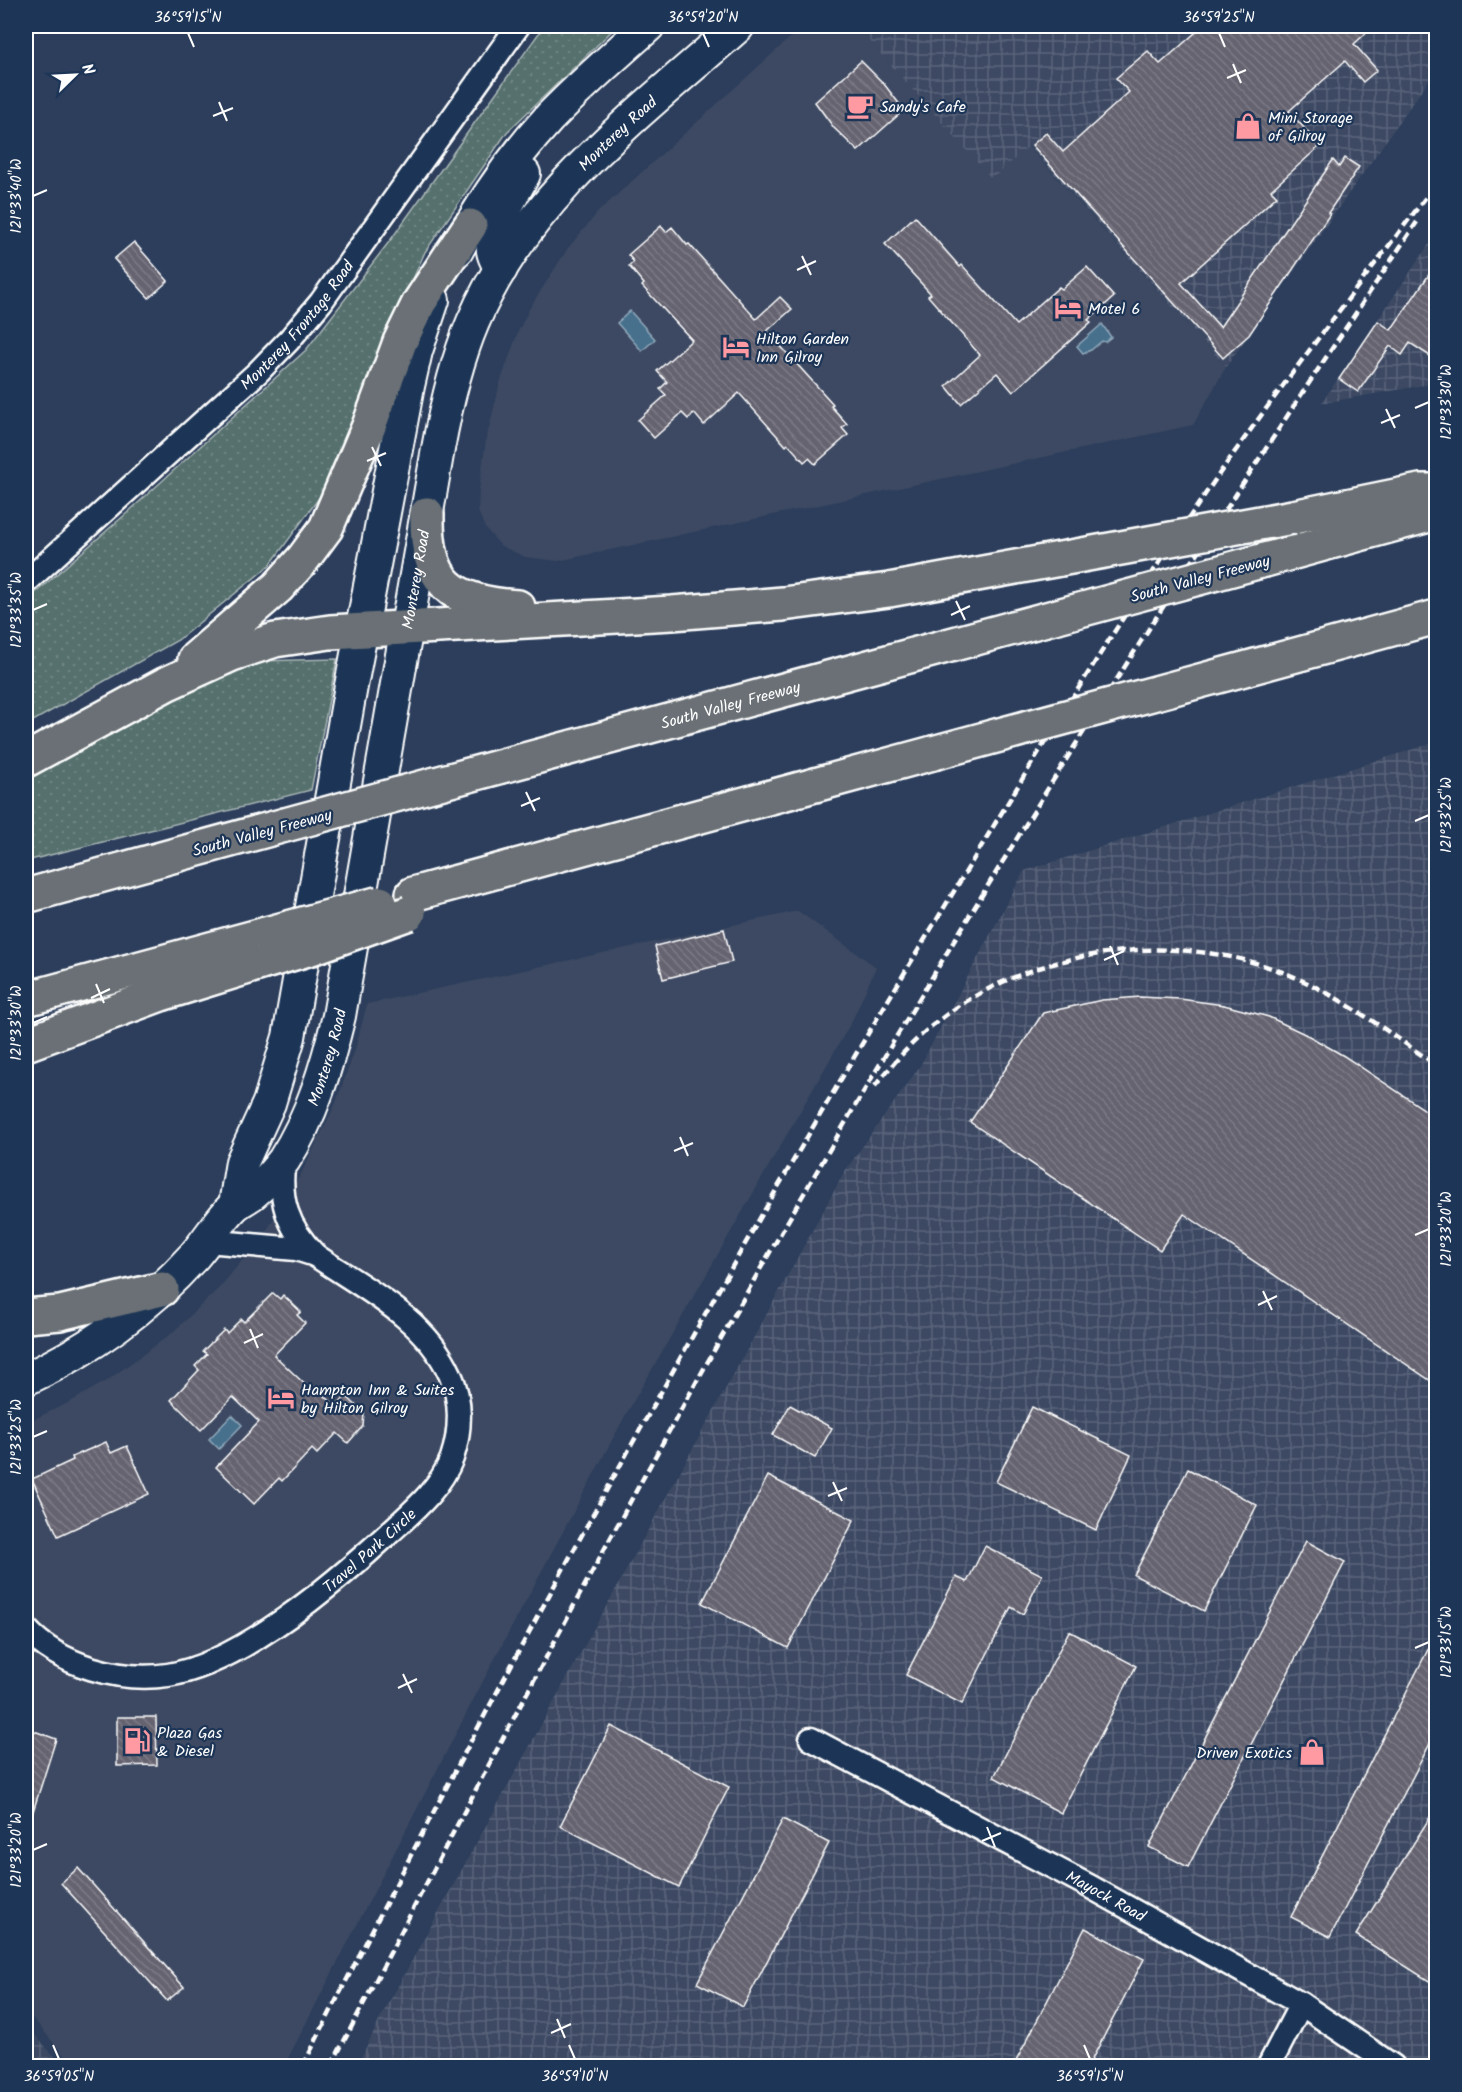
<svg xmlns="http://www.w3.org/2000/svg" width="1462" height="2092" font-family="Kalam,sans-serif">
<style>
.built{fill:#3d4962}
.industrial{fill:url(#industrial-grid)}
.grass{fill:url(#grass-dots);stroke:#aab7b6;stroke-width:1.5}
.water{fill:#466f8d;stroke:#90a9bb;stroke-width:1.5}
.building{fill:url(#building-back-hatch);stroke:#fff;stroke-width:1.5}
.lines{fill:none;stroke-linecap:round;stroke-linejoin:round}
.minor-casing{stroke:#fff;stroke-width:27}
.secondary-casing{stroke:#fff;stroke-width:36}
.motorway-casing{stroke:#fff;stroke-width:38}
.minor{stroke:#1d3557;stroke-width:22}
.secondary{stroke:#1d3557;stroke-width:32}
.motorway{stroke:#6a7074;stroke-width:33}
.rail{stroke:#fff;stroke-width:4.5;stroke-dasharray:9 4.5;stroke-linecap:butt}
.motorway-bridge-casing{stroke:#fff;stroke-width:38;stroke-linecap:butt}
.motorway-bridge{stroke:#6a7074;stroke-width:33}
.ticks{fill:none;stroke:#fff;stroke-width:2}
.labels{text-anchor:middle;stroke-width:4.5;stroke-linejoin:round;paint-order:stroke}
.poi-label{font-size:16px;fill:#fff;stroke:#1d3557;text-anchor:start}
.street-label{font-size:16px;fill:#fff;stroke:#1d3557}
.neatline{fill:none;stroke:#fff;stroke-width:2}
.ticks-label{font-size:15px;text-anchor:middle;fill:#fff}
</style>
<defs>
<pattern id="industrial-grid" width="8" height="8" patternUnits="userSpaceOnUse" patternTransform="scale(1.5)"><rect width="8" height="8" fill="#3d4962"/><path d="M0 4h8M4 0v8" fill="none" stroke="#5a647a"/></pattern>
<pattern id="grass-dots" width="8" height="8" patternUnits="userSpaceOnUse" patternTransform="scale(1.5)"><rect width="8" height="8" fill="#556f6d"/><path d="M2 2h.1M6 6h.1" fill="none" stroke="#6e8583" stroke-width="1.8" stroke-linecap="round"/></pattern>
<pattern id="building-back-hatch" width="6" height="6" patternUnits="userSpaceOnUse" patternTransform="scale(1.5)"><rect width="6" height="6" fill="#666371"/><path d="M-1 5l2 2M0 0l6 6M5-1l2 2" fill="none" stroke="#7d7a86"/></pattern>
</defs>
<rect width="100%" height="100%" fill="#2c3e5c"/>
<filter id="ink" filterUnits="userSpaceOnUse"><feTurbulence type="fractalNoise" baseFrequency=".0167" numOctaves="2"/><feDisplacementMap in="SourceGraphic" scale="12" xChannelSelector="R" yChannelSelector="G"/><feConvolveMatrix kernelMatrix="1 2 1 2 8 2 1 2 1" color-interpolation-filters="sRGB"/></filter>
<g filter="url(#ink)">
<g class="built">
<path d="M803 26H856L992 178 1028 146 1226 367 1193 425 558 561 525 557 501 546 485 528 478 511 479 490 486 440 500 383 518 332 529 309 568 248 599 211Z"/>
<path d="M798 911 876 967 852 1021 624 1418 494 1660 284 2066H73L26 2010V1423L70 1402 108 1380 172 1333 221 1286 267 1230 301 1174 335 1105 355 1050 367 1004Z"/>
</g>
<g class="industrial">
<path d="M856 26H1436V70L1226 367 1029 146 992 179Z"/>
<path d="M1436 234V383L1329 402H1322Z"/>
<path d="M1436 742V2066H357L381 2017 845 1171 920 1066 1024 871Z"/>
<path d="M26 2025 63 2066H26Z"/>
</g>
<g class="grass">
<path d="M544 26H617L507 132 425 252 380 352 332 480 270 565 178 640 26 725V601L127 513 306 350 392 238Z"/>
<path d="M337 659 311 790 26 861V770L153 703 258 661Z"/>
</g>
<g class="water">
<path d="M630 311 655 339 642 351 617 323Z"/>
<path d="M1102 324 1111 337 1105 342 1102 341 1091 350 1083 353 1077 346Z"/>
<path d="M232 1415 242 1425 219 1449 209 1439Z"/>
</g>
<g class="building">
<path d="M1203 26H1374L1354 44 1377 70 1363 82 1345 61 1289 111 1320 146 1271 190 1277 196 1181 283 1220 327 1333 160 1339 167 1345 158 1359 167 1328 213 1330 214 1249 335 1223 358 1032 145 1046 133 1063 152 1129 92 1116 78 1148 51 1160 64Z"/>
<path d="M861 61 884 84 904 110 858 151 834 128 815 102Z"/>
<path d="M915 216 960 267 962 265 1016 325 1059 287 1062 289 1087 267 1114 297 1088 320 1091 322 1013 392 997 373 961 404 946 386 980 355 928 296 931 294 885 244Z"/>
<path d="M661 226 666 232 672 227 687 245 689 244 756 319 780 297 792 309 767 331 833 404 831 406 847 424 842 428 848 435 815 464 809 458 804 462 788 444 786 446 739 393 704 425 694 413 688 419 682 413 654 438 638 420 666 395 660 389 667 382 657 371 692 340 642 286 644 284 629 266 634 262 628 255Z"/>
<path d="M134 242 168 281 149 298 114 259Z"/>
<path d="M1437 263V347L1430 356 1410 343 1402 355 1390 346 1358 392 1339 379 1378 321 1391 330Z"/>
<path d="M724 929 732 962 663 979 655 946Z"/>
<path d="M1140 997 1180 999 1224 1005 1269 1017 1309 1036 1344 1056 1437 1118V1385L1184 1214 1160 1250 970 1122 1043 1013 1102 1000Z"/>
<path d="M273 1293 280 1299 283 1295 301 1312 297 1315 305 1323 274 1355 312 1391 315 1387 336 1406 346 1396 364 1413 363 1426 348 1443 337 1433 317 1454 312 1449 282 1481 279 1478 254 1504 216 1467 259 1422 233 1397 201 1430 171 1400 199 1370 195 1366 207 1354 203 1351 224 1330 227 1333 241 1319 244 1322Z"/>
<path d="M790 1405 832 1428 815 1458 773 1435Z"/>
<path d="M1032 1407 1131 1455 1096 1530 996 1482Z"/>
<path d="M106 1442 111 1453 127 1446 149 1494 58 1536 32 1479 73 1460 72 1457Z"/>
<path d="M1188 1469 1257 1505 1204 1611 1134 1575Z"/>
<path d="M768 1476 854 1520 788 1648 702 1603Z"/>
<path d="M1306 1541 1345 1562 1188 1867 1149 1847Z"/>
<path d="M985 1546 1042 1575 1023 1614 1011 1607 962 1704 906 1675 956 1577 967 1582Z"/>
<path d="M1069 1631 1136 1666 1061 1813 994 1777Z"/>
<path d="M1437 1632V1730L1330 1937 1291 1917Z"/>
<path d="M117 1717H156L157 1765 117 1766Z"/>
<path d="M611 1726 729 1787 679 1887 560 1826Z"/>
<path d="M26 1728 56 1739 29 1824 26 1823Z"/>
<path d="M1437 1806V1986L1356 1935Z"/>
<path d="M783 1819 829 1843 743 2007 697 1983Z"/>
<path d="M78 1868 184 1987 167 2001 61 1883Z"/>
<path d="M1085 1928 1144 1959 1088 2067H1013Z"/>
</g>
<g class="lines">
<defs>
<g id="minor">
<path id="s1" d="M26 582 258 372 289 340 321 302 518 26"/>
<path d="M207 1241 296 1249 315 1255"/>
<path id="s2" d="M26 1629C60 1666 120 1682 168 1675 240 1664 335 1583 388 1534 412 1512 440 1489 452 1458 461 1431 462 1400 450 1374 425 1318 363 1288 315 1255 287 1227 278 1199 284 1159"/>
<path id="s3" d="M811 1739 1089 1886 1301 2004 1393 2066"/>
<path d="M1269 2066 1301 2004"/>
</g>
<g id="secondary">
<path d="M457 250C482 202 513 157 550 117 581 85 615 55 648 26"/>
<path d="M501 269C498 263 494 258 493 251 491 230 513 193 524 174"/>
<path d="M235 1205 242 1162 269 1103 289 1037 351 686 408 386 416 351 433 300"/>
<path id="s4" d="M26 1379C89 1350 147 1308 194 1256 208 1240 219 1221 234 1206 239 1201 247 1198 253 1193 264 1184 275 1172 284 1160 312 1117 327 1065 339 1016L438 449C446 405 456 362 473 322 526 197 640 113 738 26"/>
</g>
<g id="motorway">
<path d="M427 514C426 583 450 603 518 607"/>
<path d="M1293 517 1420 491H1436"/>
<path d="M1265 560 1436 513"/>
<path d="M195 659 278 587 303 559 326 528 369 426 400 342 419 303 470 226"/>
<path d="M1185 685 1436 617"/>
<path d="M26 760 166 684 232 654 275 640 330 632 672 613 783 604 889 590 1060 559"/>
<path id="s5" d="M432 785 1013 628"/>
<path d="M413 894 933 753"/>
<path d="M26 896 285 825"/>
<path d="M26 999 266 934"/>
<path d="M26 1044 161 994 261 963"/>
<path d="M26 1316 60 1313 162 1289"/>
</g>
</defs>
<use href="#minor" class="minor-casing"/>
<use href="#secondary" class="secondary-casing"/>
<use href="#motorway" class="motorway-casing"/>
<use href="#minor" class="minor"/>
<use href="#secondary" class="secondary"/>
<use href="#motorway" class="motorway"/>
<g class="rail">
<path d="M875 1086C895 1061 916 1037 942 1018 1035 947 1177 930 1285 973 1340 995 1388 1032 1436 1065"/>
<path d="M303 2066C492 1691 694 1322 911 962 1012 796 1113 626 1224 467 1292 371 1365 277 1436 184"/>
<path d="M331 2066C462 1815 593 1564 733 1317 945 943 1176 578 1417 222"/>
</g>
<defs>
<g id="motorway-bridge">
<path d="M1060 559 1293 517"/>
<path d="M1013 628 1265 560"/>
<path d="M933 753 1185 685"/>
<path d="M285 825 432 785"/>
<path d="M266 934 380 903"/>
<path d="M261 963 311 948 409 913"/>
</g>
</defs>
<use href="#motorway-bridge" class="motorway-bridge-casing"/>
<use href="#motorway-bridge" class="motorway-bridge"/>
</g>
</g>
<path class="ticks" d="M188 33 194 47M703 33 709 47M1219 33 1225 47M1233 64 1241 83M1227 78 1246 70M219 102 227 121M213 116 233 108M33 196 47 190M802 256 811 275M797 270 816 261M1415 408 1429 402M1386 409 1395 428M1381 423 1400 415M372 447 381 466M367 461 386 453M956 601 965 620M33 610 47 604M951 615 970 606M526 792 535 811M521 806 540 798M1415 821 1429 815M1110 946 1118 965M1104 960 1124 951M96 984 104 1003M91 998 110 989M33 1023 47 1017M680 1137 688 1156M674 1151 693 1143M1415 1235 1429 1229M1263 1291 1272 1310M1258 1305 1277 1296M250 1329 258 1348M244 1343 263 1334M33 1437 47 1431M833 1482 842 1501M828 1496 847 1488M1415 1648 1429 1642M403 1674 412 1693M398 1688 417 1679M987 1827 995 1847M982 1841 1001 1833M33 1850 47 1844M557 2019 565 2038M551 2033 571 2024M53 2045 59 2059M569 2045 575 2059M1084 2045 1090 2059"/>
<defs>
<symbol id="cafe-bare" viewBox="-9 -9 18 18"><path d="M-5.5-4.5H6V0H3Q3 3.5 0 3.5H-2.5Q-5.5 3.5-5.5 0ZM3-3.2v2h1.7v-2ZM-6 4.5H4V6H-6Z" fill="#ff9aa2" stroke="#1d3557" stroke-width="2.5" paint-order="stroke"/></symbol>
<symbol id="shop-bare" viewBox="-9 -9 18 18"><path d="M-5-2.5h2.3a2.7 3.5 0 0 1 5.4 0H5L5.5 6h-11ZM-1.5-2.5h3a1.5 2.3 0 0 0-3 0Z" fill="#ff9aa2" stroke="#1d3557" stroke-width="2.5" paint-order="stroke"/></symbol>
<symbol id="hotel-bare" viewBox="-9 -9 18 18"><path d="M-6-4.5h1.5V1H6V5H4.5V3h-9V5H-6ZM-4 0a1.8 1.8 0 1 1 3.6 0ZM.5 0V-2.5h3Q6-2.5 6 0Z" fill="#ff9aa2" stroke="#1d3557" stroke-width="2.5" paint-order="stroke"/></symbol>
<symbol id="fuel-bare" viewBox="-9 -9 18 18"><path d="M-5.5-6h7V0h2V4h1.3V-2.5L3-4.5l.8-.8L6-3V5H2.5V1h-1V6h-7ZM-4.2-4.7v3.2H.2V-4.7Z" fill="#ff9aa2" stroke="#1d3557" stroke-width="2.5" paint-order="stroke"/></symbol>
</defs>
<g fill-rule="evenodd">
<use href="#cafe-bare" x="841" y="87" width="38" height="38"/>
<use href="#shop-bare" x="1229" y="107" width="38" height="38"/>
<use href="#hotel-bare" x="1049" y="289" width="38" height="38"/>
<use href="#hotel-bare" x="717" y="328" width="38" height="38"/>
<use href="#hotel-bare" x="262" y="1379" width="38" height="38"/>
<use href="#fuel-bare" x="118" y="1722" width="38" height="38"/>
<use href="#shop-bare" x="1293" y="1733" width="38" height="38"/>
</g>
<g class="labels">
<g class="poi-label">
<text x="880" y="112">Sandy's Cafe</text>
<text x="1268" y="123">Mini Storage<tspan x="1268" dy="18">of Gilroy</tspan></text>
<text x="1088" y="314">Motel 6</text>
<text x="756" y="344">Hilton Garden<tspan x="756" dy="18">Inn Gilroy</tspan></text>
<text x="301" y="1395">Hampton Inn &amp; Suites<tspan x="301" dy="18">by Hilton Gilroy</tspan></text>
<text x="157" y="1738">Plaza Gas<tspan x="157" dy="18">&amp; Diesel</tspan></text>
<text x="1292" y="1758" text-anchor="end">Driven Exotics</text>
</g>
<g class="street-label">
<text dy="6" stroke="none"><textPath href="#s4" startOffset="1444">Monterey Road</textPath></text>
<text dy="6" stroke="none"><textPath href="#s1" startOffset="374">Monterey Frontage Road</textPath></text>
<text transform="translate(1200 578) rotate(-15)" y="6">South Valley Freeway</text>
<text dy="6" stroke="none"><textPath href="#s4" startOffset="940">Monterey Road</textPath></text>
<text dy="6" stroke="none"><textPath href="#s5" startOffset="309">South Valley Freeway</textPath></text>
<text transform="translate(262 832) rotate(-15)" y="6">South Valley Freeway</text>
<text dy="6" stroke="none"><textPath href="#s4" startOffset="454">Monterey Road</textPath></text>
<text dy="6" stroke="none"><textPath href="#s2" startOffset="394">Travel Park Circle</textPath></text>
<text dy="6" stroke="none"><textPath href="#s3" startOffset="334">Mayock Road</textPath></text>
</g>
</g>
<rect width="1462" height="2092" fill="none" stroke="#1d3557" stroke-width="66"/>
<g transform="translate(75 75) rotate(66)" stroke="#1d3557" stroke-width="4.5" paint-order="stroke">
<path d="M0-4.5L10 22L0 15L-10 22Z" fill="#ffffff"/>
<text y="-9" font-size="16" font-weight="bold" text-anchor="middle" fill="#ffffff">N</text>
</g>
<rect x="33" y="33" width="1396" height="2026" class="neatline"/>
<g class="ticks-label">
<text x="188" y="22">36°59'15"N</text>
<text x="703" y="22">36°59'20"N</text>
<text x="1219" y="22">36°59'25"N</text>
<text transform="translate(16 196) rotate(-90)" y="5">121°33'40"W</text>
<text transform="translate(1446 402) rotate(-90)" y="5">121°33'30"W</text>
<text transform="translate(16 610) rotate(-90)" y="5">121°33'35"W</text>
<text transform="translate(1446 815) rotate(-90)" y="5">121°33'25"W</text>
<text transform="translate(16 1023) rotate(-90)" y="5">121°33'30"W</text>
<text transform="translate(1446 1229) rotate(-90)" y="5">121°33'20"W</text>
<text transform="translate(16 1437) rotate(-90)" y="5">121°33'25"W</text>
<text transform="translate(1446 1642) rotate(-90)" y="5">121°33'15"W</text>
<text transform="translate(16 1850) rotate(-90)" y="5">121°33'20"W</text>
<text x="59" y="2081">36°59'05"N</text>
<text x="575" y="2081">36°59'10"N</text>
<text x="1090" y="2081">36°59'15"N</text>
</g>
</svg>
